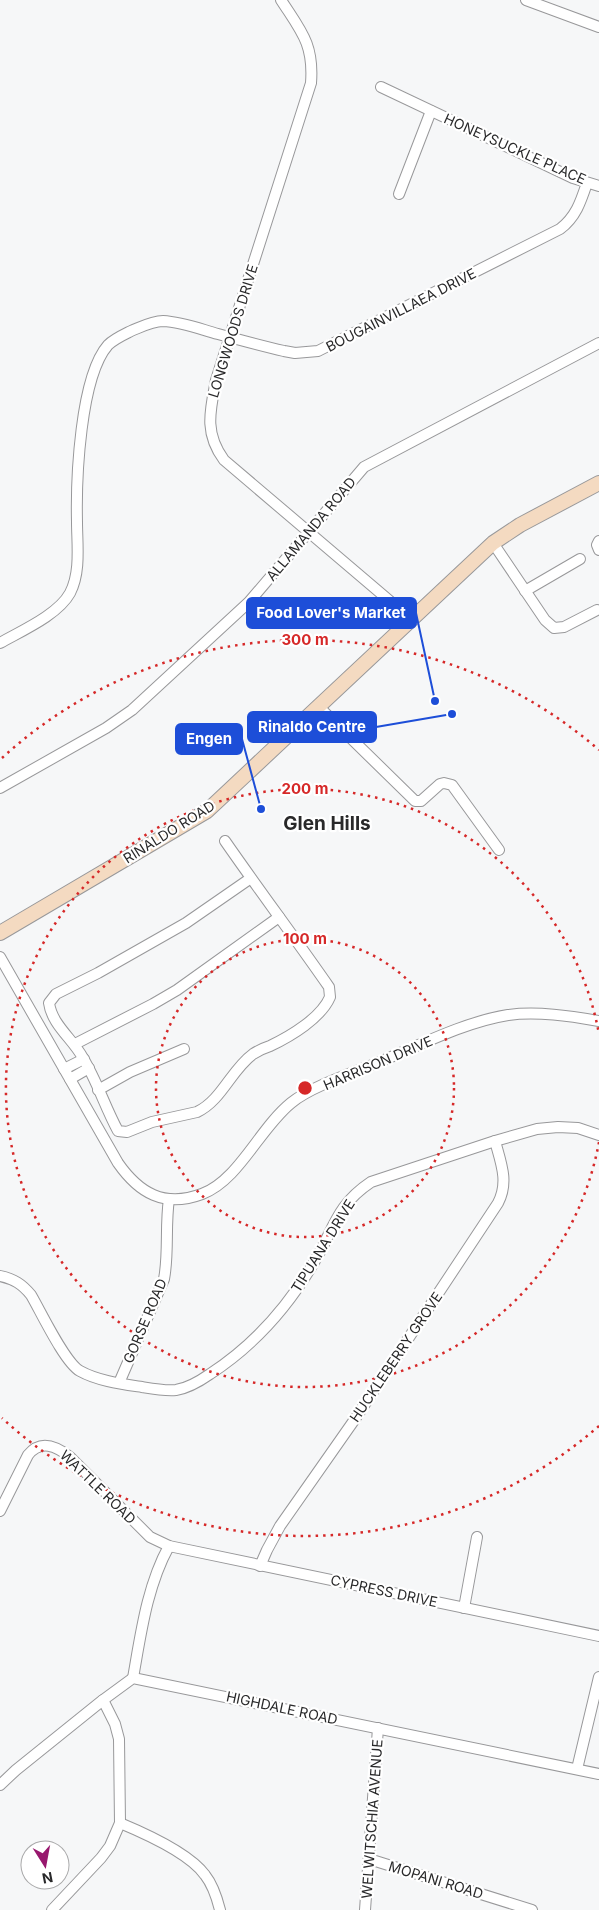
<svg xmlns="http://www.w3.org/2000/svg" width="599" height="1910" font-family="Inter,sans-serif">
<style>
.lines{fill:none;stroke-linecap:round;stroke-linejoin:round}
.street-casing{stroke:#98989a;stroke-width:12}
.secondary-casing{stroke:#98989a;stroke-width:16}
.street{stroke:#fff;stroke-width:10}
.secondary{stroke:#f4dac1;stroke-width:14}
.ring{fill:none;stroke:#d62828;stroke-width:2.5;stroke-dasharray:2.5 5}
.labels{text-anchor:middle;stroke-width:4.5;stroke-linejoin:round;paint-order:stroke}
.street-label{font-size:14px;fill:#29292a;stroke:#fff}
.district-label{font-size:19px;font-weight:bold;fill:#29292a;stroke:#fff}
.centre{fill:#d62828;stroke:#fff;stroke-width:2.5}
.ring-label{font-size:15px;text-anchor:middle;font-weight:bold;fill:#d62828;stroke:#fff;stroke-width:4.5;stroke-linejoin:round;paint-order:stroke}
.leader{fill:none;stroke:#1d4ed8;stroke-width:2}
.callout-dot{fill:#1d4ed8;stroke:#fff;stroke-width:2}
.callout{fill:#1d4ed8;stroke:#1d4ed8;stroke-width:2}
.callout-label{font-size:15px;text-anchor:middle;font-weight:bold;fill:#fff}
</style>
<rect width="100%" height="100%" fill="#f6f7f8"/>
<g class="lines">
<defs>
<g id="street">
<path d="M281 0C301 31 314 44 311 83L216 380C210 411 204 433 224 460L411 619"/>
<path d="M526 0 599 27"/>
<path d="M381 87 573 178 599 186"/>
<path d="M399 194 431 111"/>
<path d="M599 541 597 545 599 550"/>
<path d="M493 543 545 620 554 628 564 627 597 610"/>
<path d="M525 591 580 559"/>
<path d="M0 643C21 631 58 615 70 593 81 572 77 544 77 522 76 479 80 377 108 345 114 339 123 335 131 331 141 327 152 321 163 321 182 322 200 329 218 334 240 340 262 346 284 351L295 353 318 351 560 229C576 217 581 201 587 183"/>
<path d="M319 707 415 801H421L440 784 444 783 452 785 499 850"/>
<path d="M0 788 106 728 132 710 249 602 364 467 599 343"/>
<path d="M225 841C259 890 295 938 329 987L330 997C321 1018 291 1036 270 1046 264 1048 259 1050 253 1054 231 1070 222 1100 197 1112L152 1122 127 1132 118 1131C105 1107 97 1081 83 1058 73 1039 52 1025 49 1003L56 994 98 973 186 923 251 878"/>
<path d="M0 957 118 1163C139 1193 164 1208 202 1194 239 1180 259 1129 291 1103 310 1087 352 1073 377 1063 418 1046 464 1022 508 1015 537 1011 570 1016 599 1021"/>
<path d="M75 1044 153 1004 177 990 279 917"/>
<path d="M64 1069 84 1059"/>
<path d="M70 1079 89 1068"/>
<path d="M98 1090 130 1072 184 1049"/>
<path d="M0 1276C14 1279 22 1284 31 1295 41 1312 65 1363 80 1371 98 1381 122 1384 142 1387 154 1389 165 1391 176 1390 189 1388 200 1381 210 1374 253 1346 287 1308 313 1264 334 1230 335 1206 371 1182L495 1141 537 1129 558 1127 578 1128 599 1135"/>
<path d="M119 1383 164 1279C169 1253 165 1226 169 1199"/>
<path d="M0 1511 28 1455C41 1439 56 1446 70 1457L150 1537 169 1546 599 1636"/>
<path d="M260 1566 267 1550 280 1526 355 1419 498 1203C509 1182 501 1163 495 1141"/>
<path d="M464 1608 477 1537"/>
<path d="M133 1678C141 1633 147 1586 169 1546"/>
<path d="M577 1769 599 1677"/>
<path d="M0 1785 16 1770 103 1700 133 1678 599 1774"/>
<path d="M120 1823C144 1833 190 1854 205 1875 213 1885 217 1898 220 1910"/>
<path d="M369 1859 532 1910"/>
<path d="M52 1910 101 1858 110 1846 120 1823 119 1739 115 1724 103 1700"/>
<path d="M365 1910 378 1728"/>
</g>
<path id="secondary" d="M0 933 207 811 493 543 520 525 599 483"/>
</defs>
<use href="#street" class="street-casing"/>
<use href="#secondary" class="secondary-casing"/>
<use href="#street" class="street"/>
<use href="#secondary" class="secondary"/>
</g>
<g class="ring">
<circle cx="305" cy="1088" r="149"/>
<path d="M599 1142A299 299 0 1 1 599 1034"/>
<path d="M599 1426A448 448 0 0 1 2 1418M2 758A448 448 0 0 1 599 750"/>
</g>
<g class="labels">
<g class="street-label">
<text transform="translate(515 149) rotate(24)" y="5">HONEYSUCKLE PLACE</text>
<text transform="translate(401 310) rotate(-27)" y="5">BOUGAINVILLAEA DRIVE</text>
<text transform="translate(233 331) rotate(-73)" y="5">LONGWOODS DRIVE</text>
<text transform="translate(311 529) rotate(-50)" y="5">ALLAMANDA ROAD</text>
<text transform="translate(169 832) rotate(-32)" y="5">RINALDO ROAD</text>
<text transform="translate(378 1063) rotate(-23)" y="5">HARRISON DRIVE</text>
<text transform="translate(323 1246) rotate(-58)" y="5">TIPUANA DRIVE</text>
<text transform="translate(145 1321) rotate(-67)" y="5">GORSE ROAD</text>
<text transform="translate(396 1357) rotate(-56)" y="5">HUCKLEBERRY GROVE</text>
<text transform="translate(98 1487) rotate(44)" y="5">WATTLE ROAD</text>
<text transform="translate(384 1591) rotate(12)" y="5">CYPRESS DRIVE</text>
<text transform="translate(282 1708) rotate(12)" y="5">HIGHDALE ROAD</text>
<text transform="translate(372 1819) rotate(-86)" y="5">WELWITSCHIA AVENUE</text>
<text transform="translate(436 1880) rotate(17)" y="5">MOPANI ROAD</text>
</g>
<g class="district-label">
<text x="327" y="830">Glen Hills</text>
</g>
</g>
<circle cx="305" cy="1088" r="8" class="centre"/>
<g class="ring-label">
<text x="305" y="645">300 m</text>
<text x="305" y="794">200 m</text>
<text x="305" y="944">100 m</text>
</g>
<path class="leader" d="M435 701L416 613M452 714L376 727M261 809L242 739"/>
<g class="callout-dot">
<circle cx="435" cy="701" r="5"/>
<circle cx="452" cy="714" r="5"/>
<circle cx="261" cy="809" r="5"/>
</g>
<g class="callout">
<rect x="247" y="598" width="169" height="30" rx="5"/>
<rect x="248" y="712" width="128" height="30" rx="5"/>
<rect x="176" y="724" width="66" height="30" rx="5"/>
</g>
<g class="callout-label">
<text x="331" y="618">Food Lover's Market</text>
<text x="312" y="732">Rinaldo Centre</text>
<text x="209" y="744">Engen</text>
</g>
<g transform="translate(45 1865) rotate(169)"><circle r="24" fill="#ffffff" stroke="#a9a9aa"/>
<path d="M0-4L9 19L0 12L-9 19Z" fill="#98176e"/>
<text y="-8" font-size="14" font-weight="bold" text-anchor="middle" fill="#29292a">N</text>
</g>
</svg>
